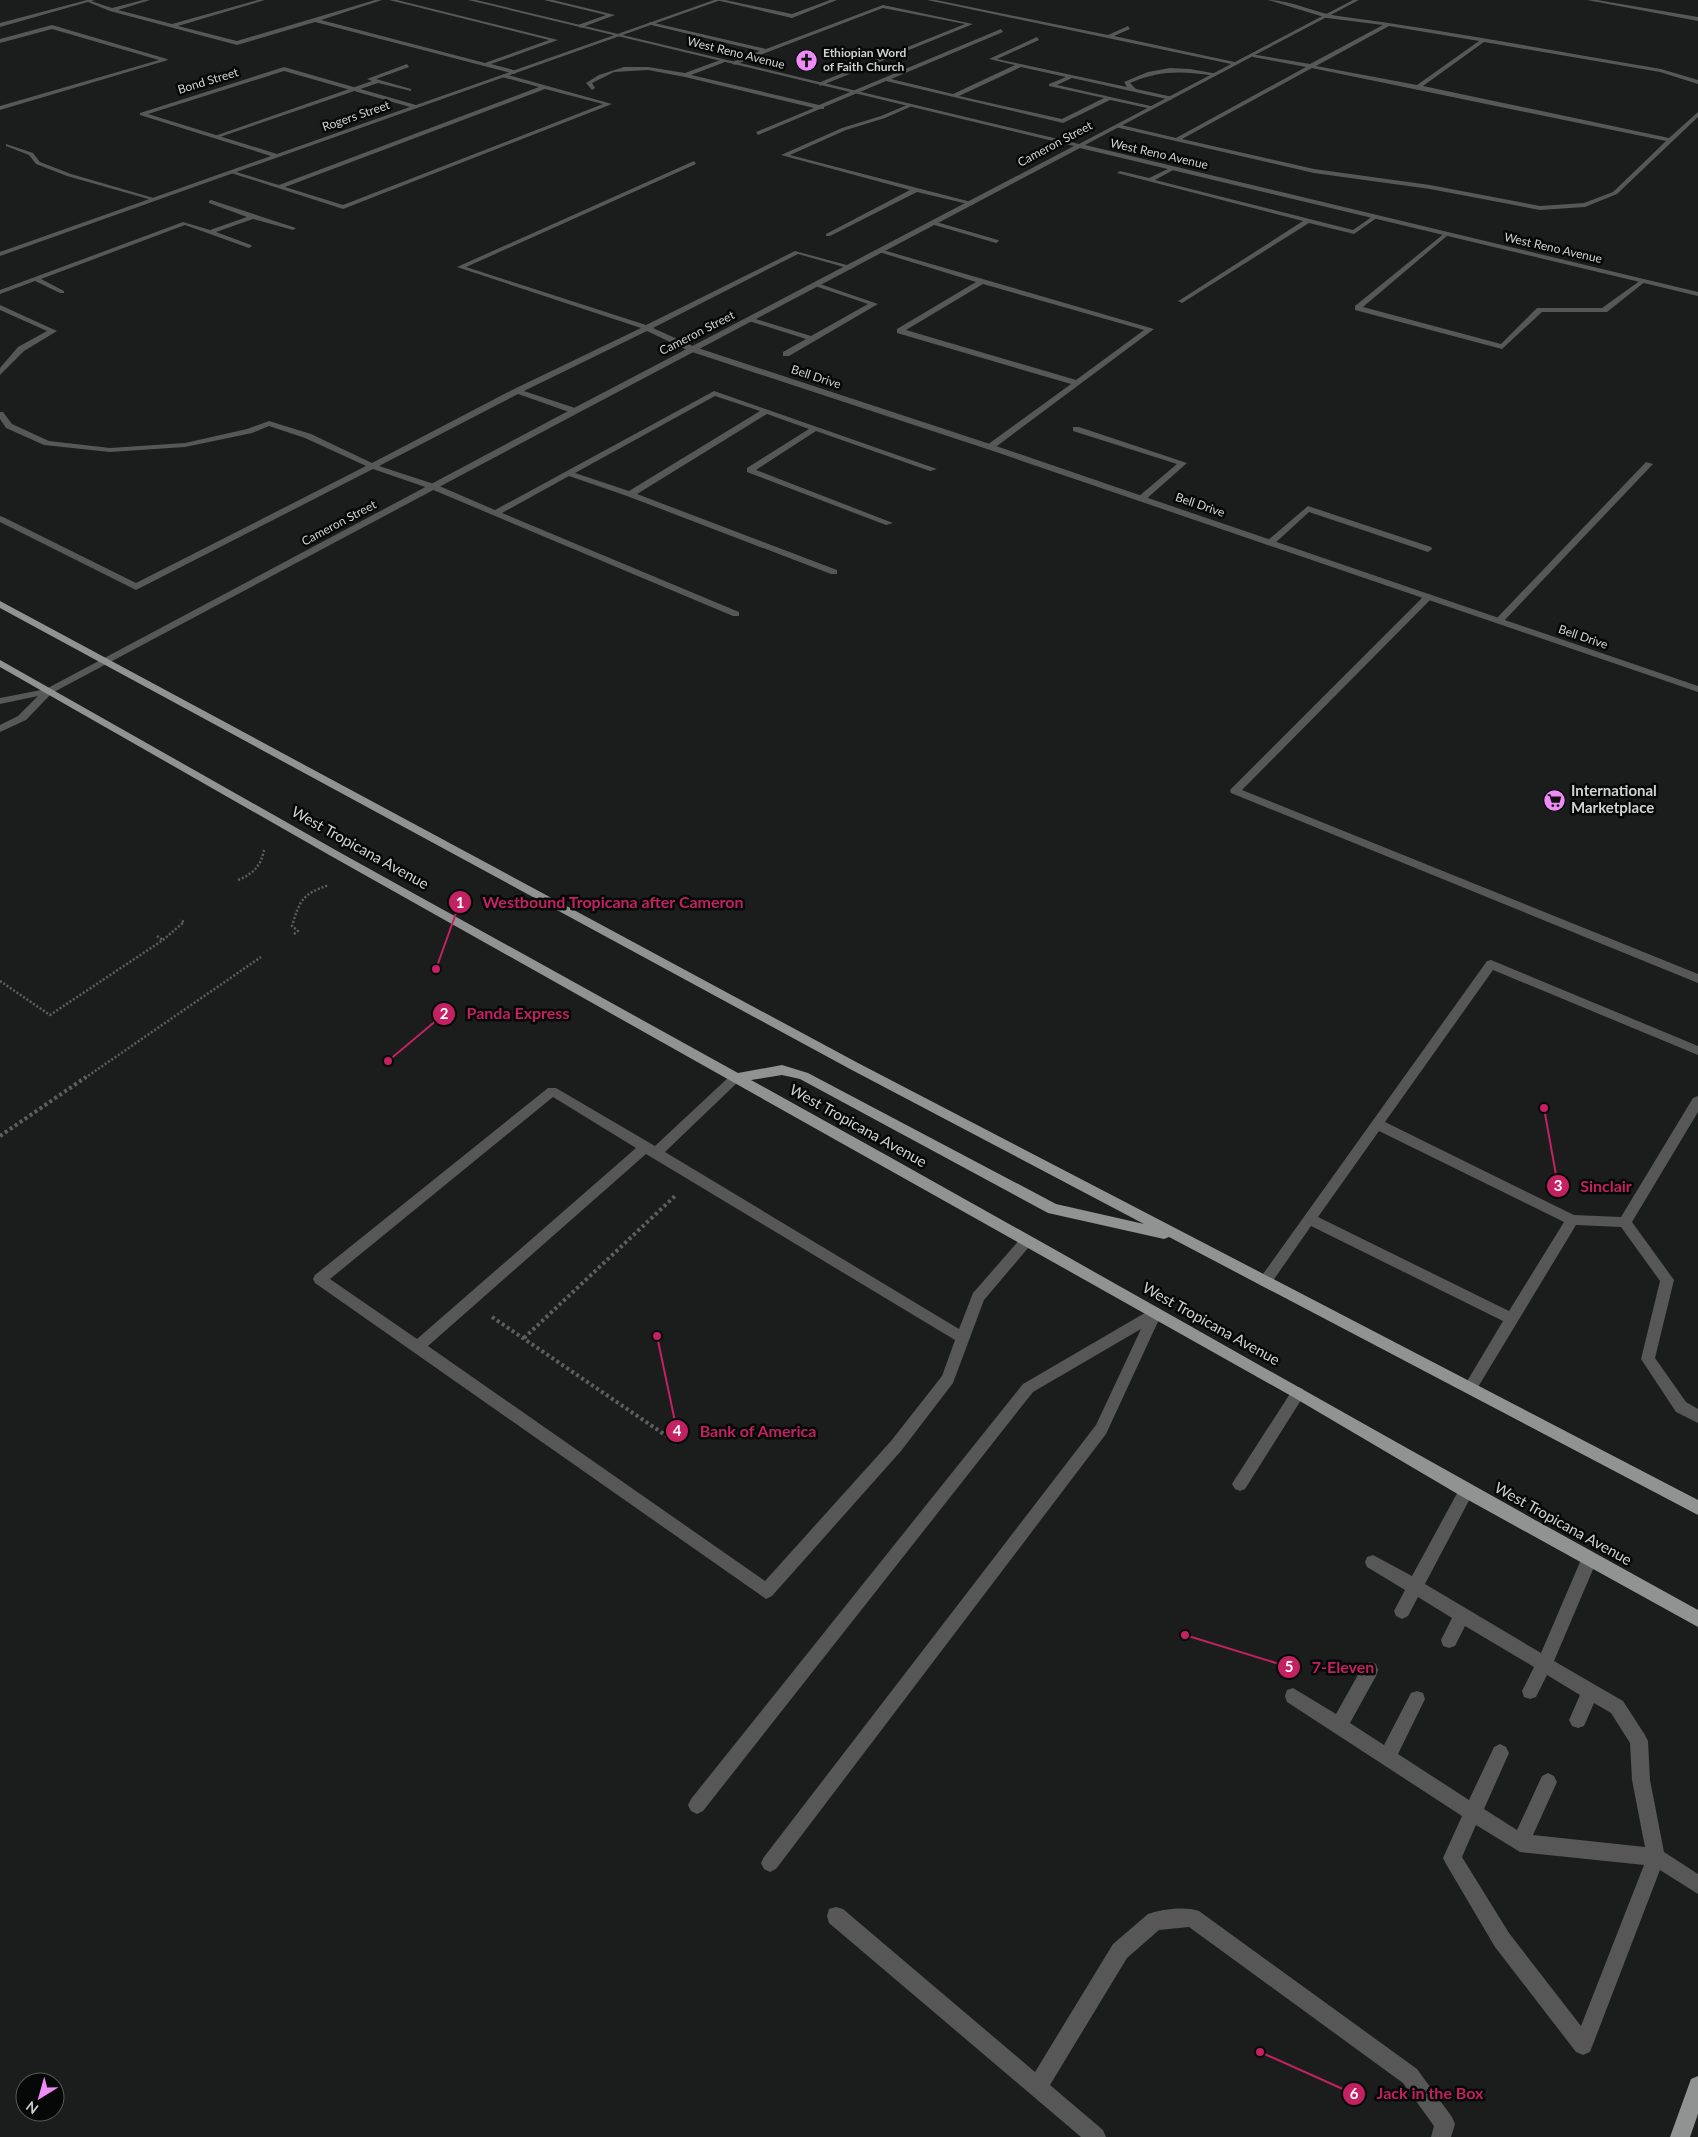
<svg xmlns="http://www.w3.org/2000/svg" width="1698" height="2137" font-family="Lato,sans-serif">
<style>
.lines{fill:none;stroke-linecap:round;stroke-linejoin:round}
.path-far1{stroke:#5c5f5e;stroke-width:2.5;stroke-dasharray:2 2;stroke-linecap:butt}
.path{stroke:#5c5f5e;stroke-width:4;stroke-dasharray:3 3;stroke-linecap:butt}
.service{fill:#565756;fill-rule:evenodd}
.minor{fill:#565756;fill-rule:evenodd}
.tertiary{fill:#565756;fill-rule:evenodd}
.primary{fill:#909391;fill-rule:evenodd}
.labels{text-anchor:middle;stroke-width:5;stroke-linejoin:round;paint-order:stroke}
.far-street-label{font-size:12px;fill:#d0d2d1;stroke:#060707}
.far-poi-label{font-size:12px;font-weight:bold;fill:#d0d2d1;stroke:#060707;text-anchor:start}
.poi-label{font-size:15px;font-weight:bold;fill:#d0d2d1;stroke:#060707;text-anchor:start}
.street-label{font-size:15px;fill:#d0d2d1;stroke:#060707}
.leader{fill:none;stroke:#c32161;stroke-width:2}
.callout-dot{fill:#c32161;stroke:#060707;stroke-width:2}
.mark-label{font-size:15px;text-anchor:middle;font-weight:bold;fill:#fff}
.callout-label{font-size:16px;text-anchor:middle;font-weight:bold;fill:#c32161;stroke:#060707;stroke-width:5;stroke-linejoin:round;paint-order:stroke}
</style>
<rect width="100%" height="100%" fill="#1a1d1c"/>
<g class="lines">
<g class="path-far1">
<path d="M238 880C253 874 261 866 264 850"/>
<path d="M294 934 298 931 292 926C300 900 302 894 329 885"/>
<path d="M157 936 163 940"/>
<path d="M0 981 50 1015 163 940 184 922 180 920"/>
<path d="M85 1078 261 957"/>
</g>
<g class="path">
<path d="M0 1136 86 1077"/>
<path d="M492 1317 677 1443"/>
<path d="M524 1338 675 1196"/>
</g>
<g class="service">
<path d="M88 0 112 8 143 0H150L118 10 172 24 258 0H265L178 26 237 41 375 0H382L321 20 485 63 549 40 389 0H397L558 40 491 64 517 71 515 74 315 22 237 45 110 11 88 2Z"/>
<path d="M544 0H553L615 15 580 28 578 25 606 15Z"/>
<path d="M716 0H725L792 14 830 0H837L792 18Z"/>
<path d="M927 0H936L1108 35 1128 26 1130 29 1114 36 1239 63 1236 65Z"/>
<path d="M1268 0C1292 0 1314 13 1338 16 1446 30 1553 51 1661 69L1698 80V84L1660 72 1484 42 1423 86 1669 138 1698 112V117L1617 194 1585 207 1540 210 1430 189 1314 173 1115 127 1117 124 1176 138 1306 67 1253 57 1251 54 1310 64 1383 25 1327 18ZM1389 26 1479 41 1417 85 1316 66ZM1312 68 1666 141 1613 192 1584 203 1540 206 1430 185 1314 169 1182 139Z"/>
<path d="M1587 0H1597L1698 17V21Z"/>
<path d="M883 5 973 24 820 86 818 83 965 24 883 8 734 65 732 62 760 51 647 24 650 22 766 49Z"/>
<path d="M52 25 167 59 168 60 0 110V106L159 60 52 29 0 43V39Z"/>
<path d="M1001 29 1003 32 891 79 953 94 1015 65 989 59 1037 37 1039 40 997 59 1127 87 1124 82 1148 72 1170 68 1190 69 1218 74 1215 76C1182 71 1161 70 1130 83L1136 89 1173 97 1171 100 1072 78 1057 85 1155 107 1152 109 1110 100 1063 123 886 81 824 107V109H820L758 135 756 132 814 108 685 77 648 70 614 72 592 83 595 88 592 90 586 83 599 75 624 67H648L685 73 723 59 725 62 691 75 819 105ZM1021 67 1066 77 1049 84V86L1104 98 1062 119 959 96Z"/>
<path d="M407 64 409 67 376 79 411 89V91L378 83 217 138 212 137 372 81 367 79Z"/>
<path d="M504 74 612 104 343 209 228 172 233 171 279 185 539 87 502 77ZM545 89 603 104 343 205 285 187Z"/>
<path d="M907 105 912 106 885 118 846 130 790 155 975 203 972 205 917 192 830 236H826V234L910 190 781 155 842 128 881 116Z"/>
<path d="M6 144 33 153 40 162 71 174 157 199 152 200 67 176 36 164 29 155 6 146Z"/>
<path d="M694 161 696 164 466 267 646 325 795 251 854 267 851 269 798 254 653 328 695 347V351H689L647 331 524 391 578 409V413H572L518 394 379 466 437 485 495 510 714 391 937 469 930 471 816 431 756 470 893 523 886 525 747 472V468L809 429 767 414 637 494 837 570V574H831L627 496 569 476 502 513 739 612V616H733L431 489 373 469 136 590 0 522V516L3 517 136 583 366 466 305 438 269 426 252 433 185 447 110 452 44 445 6 428 0 419V412H3L12 424 49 441 110 448 185 443 247 429 269 421 311 434 372 463 514 389 641 328 457 267ZM715 396 760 411 629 491 575 473Z"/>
<path d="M1170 168 1175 169 1155 180 1353 230 1373 216 1378 217 1354 234 1309 223 1182 303 1178 301 1180 300 1303 221 1117 173 1120 171 1149 178Z"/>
<path d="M211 200 296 228 293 230 253 219 216 232 251 245 252 246 249 248 185 225 41 279 64 291V293H60L35 281 0 294V290L183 222 210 230 247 217 209 203V201Z"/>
<path d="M933 221 998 240 999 241 996 243 931 224V222Z"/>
<path d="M1446 232 1449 234 1448 235 1363 307 1501 344 1537 308H1602L1641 280 1646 281 1607 312H1542L1502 349 1355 310V306Z"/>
<path d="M879 250H883L1154 329 993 449H987V445L1071 384 897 333V329L976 282 879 252ZM983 284 1144 330 1076 380 906 330Z"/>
<path d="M817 283 878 304 789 356H783V352L806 339 749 321V317L811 336 868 304 815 286V284Z"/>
<path d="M0 305 57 331 24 351 0 375V368L18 347 47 331 0 310Z"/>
<path d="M1073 427H1079L1187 463 1144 501H1138V497L1177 464 1073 431Z"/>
<path d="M1646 462 1653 464 1502 623H1496V619Z"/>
<path d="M1308 506 1431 547 1432 549 1428 552 1425 551 1309 512 1273 545H1267V541Z"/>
<path d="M1428 594 1431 595V599L1242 790 1698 974V983L1231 793 1230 791 1231 789 1425 595Z"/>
<path d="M1491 960 1698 1046V1055L1493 970 1385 1122 1574 1215 1621 1217 1693 1098 1698 1096V1112L1632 1222 1674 1280 1655 1358 1686 1402 1698 1409V1423L1676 1412 1641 1359 1660 1281 1621 1227 1576 1225 1475 1392 1470 1394 1465 1392 1463 1388 1503 1321 1311 1226 1270 1285 1265 1287 1260 1285 1258 1281 1487 961ZM1379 1131 1564 1222 1509 1311 1318 1217Z"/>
<path d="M735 1073 739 1075 741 1078 739 1081 665 1152 959 1329 973 1293 1022 1237 1027 1236 1032 1237 1034 1241 984 1300 953 1383 901 1451 772 1596 766 1599 315 1283 313 1279 315 1275 548 1088H556L655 1146 731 1075ZM553 1097 636 1148 417 1339 330 1279ZM646 1154 955 1340 942 1376 891 1441 765 1581 428 1346Z"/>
<path d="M1155 1307 1160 1309 1162 1313 1106 1434 776 1869 770 1872 764 1869 761 1863 764 1857 1096 1425 1141 1329 1033 1392 703 1811 697 1814 691 1811 688 1805 691 1799 1023 1384Z"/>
<path d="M1298 1387 1303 1389 1305 1393 1303 1397 1245 1489 1240 1491 1235 1489 1232 1484 1235 1479 1293 1389Z"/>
<path d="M1466 1484 1471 1486 1474 1491 1425 1584 1541 1653 1583 1555 1589 1553 1595 1555 1597 1560 1554 1661 1623 1701 1645 1735 1648 1741 1650 1780 1664 1852 1698 1874V1894L1660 1870 1590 2052 1583 2055 1576 2052 1495 1947 1446 1864 1443 1858 1462 1816 1287 1702 1285 1696 1287 1690 1293 1688 1336 1714 1364 1664 1370 1662 1376 1664 1378 1670 1376 1676 1350 1723 1384 1745 1411 1693 1417 1691 1423 1693 1425 1699 1398 1754 1469 1800 1494 1747 1500 1744 1506 1747 1509 1753 1484 1809 1517 1830 1542 1776 1548 1773 1554 1776 1557 1782 1533 1835 1645 1847 1632 1780 1630 1743 1611 1713 1594 1703 1584 1726 1578 1728 1572 1726 1569 1720 1580 1695 1547 1675 1536 1697 1530 1699 1524 1697 1522 1691 1534 1667 1465 1626 1455 1646 1449 1648 1443 1646 1441 1640 1452 1618 1418 1597 1408 1616 1402 1619 1396 1616 1394 1611 1405 1590 1367 1567 1365 1562 1367 1557 1373 1555 1412 1576 1461 1486ZM1476 1825 1520 1852 1644 1865 1581 2026 1509 1933 1462 1857Z"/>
<path d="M836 1907 843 1909 1035 2072 1113 1944 1148 1914C1161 1909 1186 1906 1199 1911L1417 2069 1452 2117 1455 2124 1451 2137H1431L1434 2126 1403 2083 1189 1927 1159 1930 1127 1958 1050 2085 1103 2130 1106 2137H1081L829 1923 827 1916 829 1909Z"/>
</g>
<g class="minor">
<path d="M714 0H721L0 256V252L271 156 140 115V113L284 67 416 105ZM284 71 410 107 277 154 148 114Z"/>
<path d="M689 347H695L993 445 1698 686V692L987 449 689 351Z"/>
</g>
<g class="tertiary">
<path d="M87 0H95L0 27V23Z"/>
<path d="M468 0H476L1079 144 1353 0H1359L1085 145 1698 292V296L1080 148 578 413 52 693 26 720 0 732V725L18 716 38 696 0 704V698L46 689 572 409 1074 146Z"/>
</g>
<g class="primary">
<path d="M0 601 858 1063 1698 1500V1515L1169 1237 1164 1239 1048 1213 800 1079 782 1075 751 1080C1068 1255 1381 1436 1698 1610V1627L1461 1496 1293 1397 331 856 0 667V660L339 852 738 1073 782 1065 808 1073 1056 1204 1144 1224 850 1069 0 608Z"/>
<path d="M1698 2076V2114L1690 2137H1670L1691 2079Z"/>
</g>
</g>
<defs>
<symbol id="church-disc" viewBox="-11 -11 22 22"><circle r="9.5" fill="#ef8bf6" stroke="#060707"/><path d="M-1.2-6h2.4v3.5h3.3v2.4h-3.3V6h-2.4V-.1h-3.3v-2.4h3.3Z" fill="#111"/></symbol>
<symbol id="supermarket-disc" viewBox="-11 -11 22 22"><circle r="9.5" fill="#ef8bf6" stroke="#060707"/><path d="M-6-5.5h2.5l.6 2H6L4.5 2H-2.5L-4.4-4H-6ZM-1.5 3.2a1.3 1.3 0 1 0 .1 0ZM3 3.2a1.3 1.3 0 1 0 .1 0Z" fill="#111"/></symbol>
</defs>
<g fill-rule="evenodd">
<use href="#church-disc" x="794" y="48" width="25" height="25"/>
<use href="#supermarket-disc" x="1542" y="788" width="25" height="25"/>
</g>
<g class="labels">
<g class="far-street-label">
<text transform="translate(736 53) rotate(14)" y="4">West Reno Avenue</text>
<text transform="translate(208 81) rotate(-17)" y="4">Bond Street</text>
<text transform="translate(356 116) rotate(-19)" y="4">Rogers Street</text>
<text transform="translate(1055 144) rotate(-28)" y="4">Cameron Street</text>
<text transform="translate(1159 154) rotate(13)" y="4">West Reno Avenue</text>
<text transform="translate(1553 248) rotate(13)" y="4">West Reno Avenue</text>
<text transform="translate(697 333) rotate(-27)" y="4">Cameron Street</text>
<text transform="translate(816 377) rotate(18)" y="4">Bell Drive</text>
<text transform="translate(1200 505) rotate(19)" y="4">Bell Drive</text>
<text transform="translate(339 523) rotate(-28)" y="4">Cameron Street</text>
<text transform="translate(1583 637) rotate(19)" y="4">Bell Drive</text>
</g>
<g class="far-poi-label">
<text x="823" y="57">Ethiopian Word<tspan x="823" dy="14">of Faith Church</tspan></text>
</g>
<g class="poi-label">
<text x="1571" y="796">International<tspan x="1571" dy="17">Marketplace</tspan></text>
</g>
<g class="street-label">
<text transform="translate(360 848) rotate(29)" y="5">West Tropicana Avenue</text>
<text transform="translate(858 1126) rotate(29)" y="5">West Tropicana Avenue</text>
<text transform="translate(1211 1324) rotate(29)" y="5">West Tropicana Avenue</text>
<text transform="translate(1563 1524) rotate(29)" y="5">West Tropicana Avenue</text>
</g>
</g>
<path class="leader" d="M436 969L460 902M388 1061L444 1014M1544 1108L1558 1186M657 1336L677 1431M1185 1635L1289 1667M1260 2052L1354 2094"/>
<g class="callout-dot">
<circle cx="436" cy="969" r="5"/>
<circle cx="388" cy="1061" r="5"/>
<circle cx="1544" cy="1108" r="5"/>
<circle cx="657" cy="1336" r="5"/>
<circle cx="1185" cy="1635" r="5"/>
<circle cx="1260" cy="2052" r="5"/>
<circle cx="460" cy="902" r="12"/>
<circle cx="444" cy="1014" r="12"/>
<circle cx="1558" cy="1186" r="12"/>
<circle cx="677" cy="1431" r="12"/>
<circle cx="1289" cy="1667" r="12"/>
<circle cx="1354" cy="2094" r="12"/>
</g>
<g class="mark-label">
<text x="460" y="908">1</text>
<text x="444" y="1019">2</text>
<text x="1558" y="1191">3</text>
<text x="677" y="1436">4</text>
<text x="1289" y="1672">5</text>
<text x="1354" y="2099">6</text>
</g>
<g class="callout-label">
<text x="613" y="908">Westbound Tropicana after Cameron</text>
<text x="518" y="1019">Panda Express</text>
<text x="1606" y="1192">Sinclair</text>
<text x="758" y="1437">Bank of America</text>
<text x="1343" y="1673">7-Eleven</text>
<text x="1430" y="2099">Jack in the Box</text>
</g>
<g transform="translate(40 2097) rotate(217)"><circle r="24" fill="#060707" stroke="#575858"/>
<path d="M0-4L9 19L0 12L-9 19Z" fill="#ef8bf6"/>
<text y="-8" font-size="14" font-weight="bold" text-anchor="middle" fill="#d0d2d1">N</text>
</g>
</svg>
